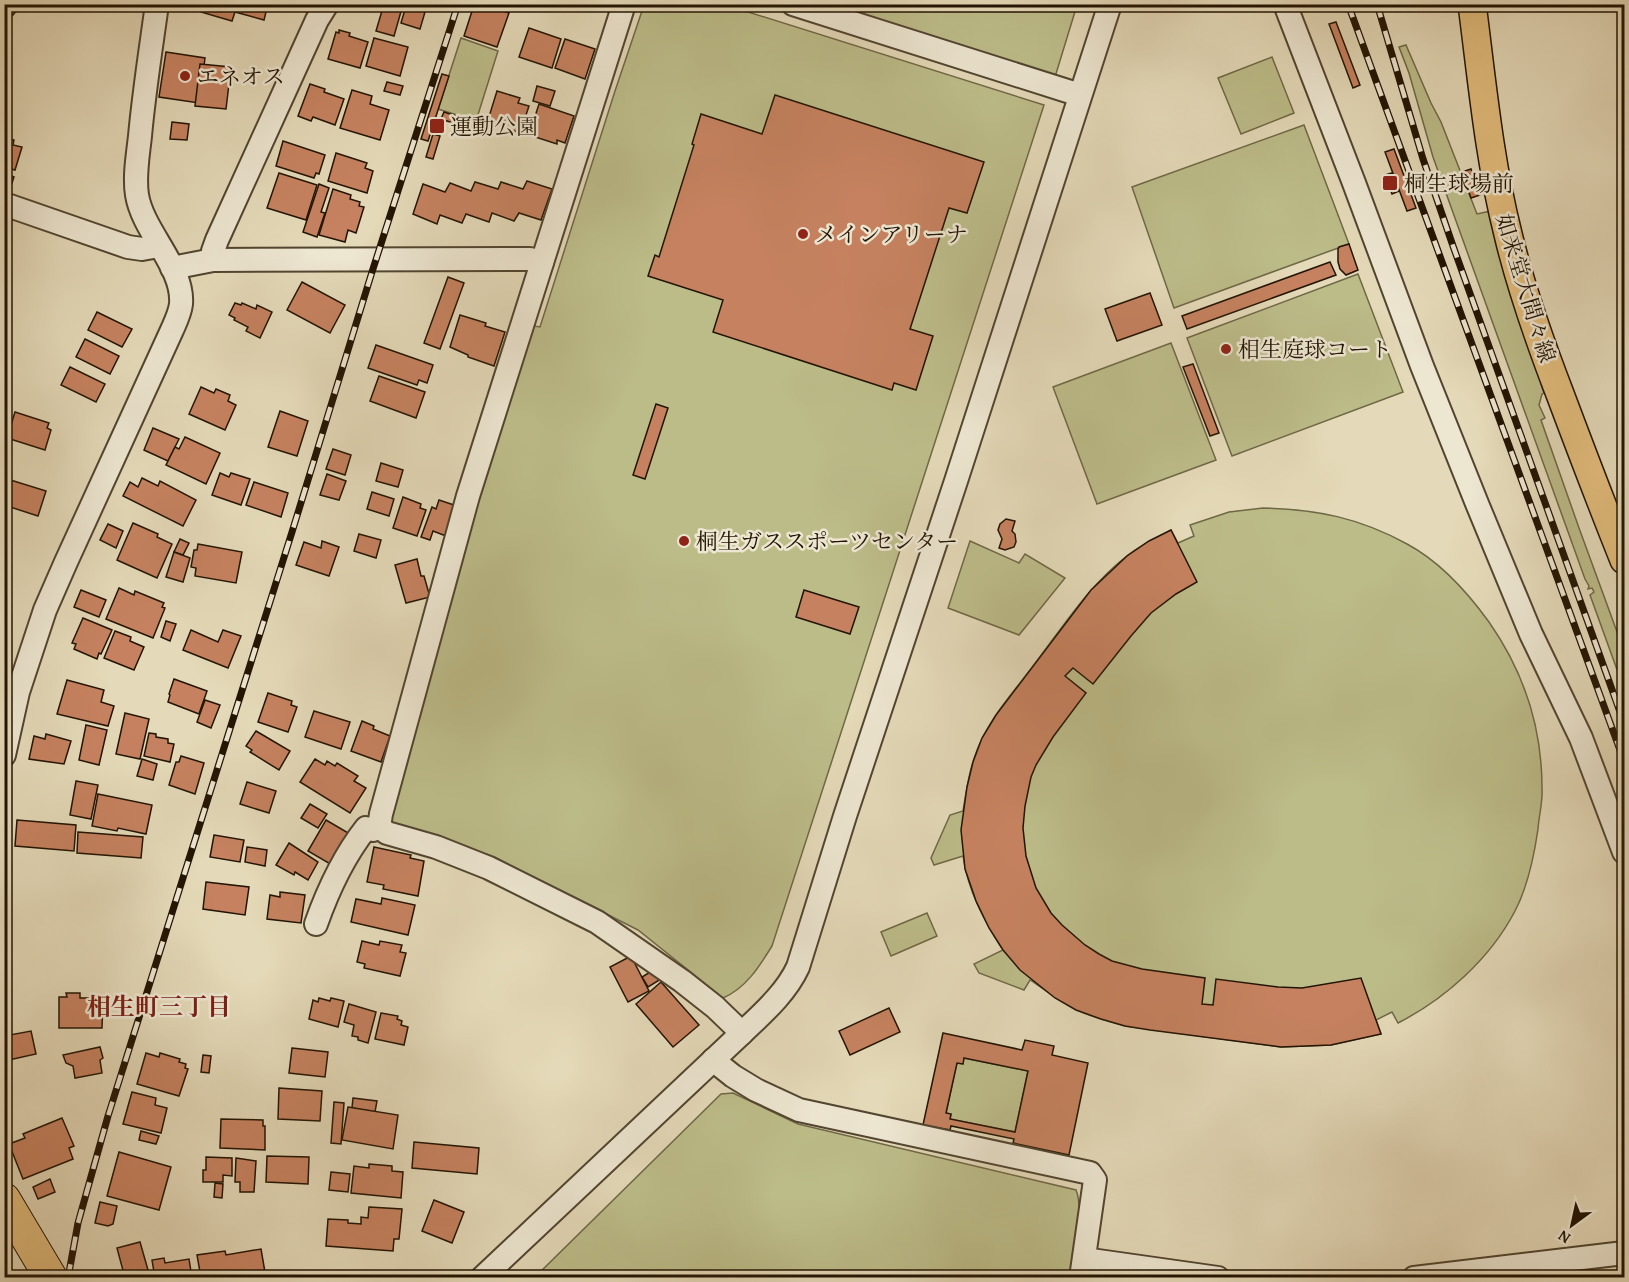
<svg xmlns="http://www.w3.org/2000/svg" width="1629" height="1282" font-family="'Gentium Book Plus','Noto Serif JP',serif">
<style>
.green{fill:#bcbc89;stroke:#6f6846;stroke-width:1.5}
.building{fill:#c68260;stroke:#221403;stroke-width:1.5;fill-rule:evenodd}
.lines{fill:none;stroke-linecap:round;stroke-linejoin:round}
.minor-casing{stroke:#524530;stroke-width:26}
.major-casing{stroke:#221403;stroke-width:30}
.highway-casing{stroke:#221403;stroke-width:34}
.minor{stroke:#ede6d1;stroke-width:22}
.major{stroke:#e2bc7c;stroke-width:27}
.highway{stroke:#e2bc7c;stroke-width:32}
.rail-casing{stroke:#221403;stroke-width:7}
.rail{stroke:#ede6d1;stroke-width:4.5;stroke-dasharray:14;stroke-linecap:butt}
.poi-dot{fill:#8f2418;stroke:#ede6d1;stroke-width:2}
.labels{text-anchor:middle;stroke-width:5;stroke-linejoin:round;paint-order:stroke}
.poi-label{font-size:22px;fill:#221403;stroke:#ede6d1;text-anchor:start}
.street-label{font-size:22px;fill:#221403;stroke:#ede6d1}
.neighbourhood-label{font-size:24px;font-weight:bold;fill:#7a1f14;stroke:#ede6d1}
</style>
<rect width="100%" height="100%" fill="#e4d9b8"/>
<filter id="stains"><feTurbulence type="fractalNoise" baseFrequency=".00333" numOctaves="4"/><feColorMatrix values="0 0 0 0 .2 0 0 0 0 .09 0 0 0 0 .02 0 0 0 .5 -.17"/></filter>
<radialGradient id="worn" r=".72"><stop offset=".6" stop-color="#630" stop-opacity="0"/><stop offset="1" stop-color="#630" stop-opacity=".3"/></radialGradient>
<g class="green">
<path d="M644 5H726L1044 105 772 946C759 967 746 988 723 998L638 930 492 856 392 824 388 817 485 462 489 464 534 326 540 327 615 91Z"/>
<path d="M828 5H1077L1055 77Z"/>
<path d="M461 38 498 51 476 121 438 109Z"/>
<path d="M1406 45 1431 103 1441 122 1477 214 1491 211 1503 261 1544 393 1542 394 1539 405 1545 418 1541 420 1579 528 1624 651V689L1590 595 1594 592 1592 588 1588 589 1589 586 1585 579 1433 157 1409 73 1399 47Z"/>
<path d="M1272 57 1294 113 1241 134 1218 78Z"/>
<path d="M1304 125 1349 244 1174 308 1132 187Z"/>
<path d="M1358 274 1403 392 1232 456 1187 338Z"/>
<path d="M1171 343 1216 460 1097 504 1053 387Z"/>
<path d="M1263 508C1316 509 1360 518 1407 544 1439 561 1468 593 1489 622 1524 672 1542 727 1542 788 1543 801 1539 815 1538 829 1534 857 1528 886 1515 911 1490 959 1445 999 1398 1023L1392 1012 1376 1020 1381 1034 1331 1045 1281 1047 1125 1026C1108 1021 1091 1017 1075 1009 1059 1001 1045 990 1030 980L1024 990 979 973 974 964 1003 950C984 921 968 891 963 856L934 865 931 858 950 815 963 811C967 786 971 759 983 737 996 711 1016 689 1033 666 1062 628 1089 585 1128 555 1141 545 1156 538 1171 530L1178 543 1194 536 1190 525 1229 512Z"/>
<path d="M970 541 1019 563 1025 554 1065 578 1019 635 948 608Z"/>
<path d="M927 913 937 936 891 956 881 932Z"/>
<path d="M964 1058 1028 1071 1015 1132 950 1119 951 1114 946 1113 957 1063 963 1064Z"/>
<path d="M733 1093 798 1124 1076 1190C1084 1208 1074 1257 1071 1277L534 1278 721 1094Z"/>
</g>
<g class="building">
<path d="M4 4H22L13 15 4 8Z"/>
<path d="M203 4H268L264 20 235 12 232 21 201 12Z"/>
<path d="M384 4 402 8 394 36 376 31Z"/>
<path d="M478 4H483L509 13 497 47 464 36 473 8 477 9Z"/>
<path d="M406 6 425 12 420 29 401 23Z"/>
<path d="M1336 22 1360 85 1353 88 1329 24Z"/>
<path d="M529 28 561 39 552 68 519 57Z"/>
<path d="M339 30 350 33 349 36 368 42 360 68 328 59 336 32 339 33Z"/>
<path d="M374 38 408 47 400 76 366 66Z"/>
<path d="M565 39 595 49 585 79 555 68Z"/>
<path d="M166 52 205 58 199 103 159 97Z"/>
<path d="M200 64 231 67 226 109 195 106Z"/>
<path d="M442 74 449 76 428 141 421 139Z"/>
<path d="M387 82 403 86 400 95 384 91Z"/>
<path d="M310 84 325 89 324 92 344 99 335 125 313 117 311 121 298 116Z"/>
<path d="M537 86 555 91 550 106 533 101Z"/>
<path d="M352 90 372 96 370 104 389 110 380 140 340 128Z"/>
<path d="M497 91 520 98 518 103 529 106 520 133 498 125V124L488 120Z"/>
<path d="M775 95 984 162 967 213 949 208 910 329 933 336 916 390 894 383 892 390 713 332 723 300 648 276 655 255 659 257 694 145 692 144 701 114 762 134Z"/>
<path d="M539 104 574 116 565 143 557 140V144L529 135Z"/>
<path d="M444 112 483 125 480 132 441 119Z"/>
<path d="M172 122 189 124 187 140 170 139Z"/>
<path d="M433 134 440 136 433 159 426 157Z"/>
<path d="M4 137 14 140 13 145 22 147 15 170 4 167Z"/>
<path d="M283 141 325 155 319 174 316 173 314 178 276 166Z"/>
<path d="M1394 149 1416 208 1407 211 1385 152Z"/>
<path d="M336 153 367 163 365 168 373 171 367 193 328 181Z"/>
<path d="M1471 169 1480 195 1471 198 1462 172Z"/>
<path d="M4 173 14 177 8 195 4 194Z"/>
<path d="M279 173 317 185 306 220 267 208Z"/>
<path d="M1392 173 1399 191 1392 194 1385 175Z"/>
<path d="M527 181 552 189 541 220 519 213 514 221 492 213 489 222 466 214 462 223 440 215 437 224 413 214 423 184 445 192 450 183 471 191 475 182 498 189 501 182 523 189Z"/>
<path d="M319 184 329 188 321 212 325 213 317 237 303 232Z"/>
<path d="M333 189 351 195 350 199 360 202 359 206 364 207 356 233 348 230 345 242 319 235Z"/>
<path d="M1349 244 1358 270 1346 275 1340 269 1338 262V249L1339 247Z"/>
<path d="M1330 262 1336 275 1187 329 1182 316Z"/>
<path d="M448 277 464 283 440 349 424 343Z"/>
<path d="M302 282 345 305 330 333 287 310Z"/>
<path d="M1150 293 1162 325 1117 341 1105 309Z"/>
<path d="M235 303 241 305 242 303 256 309 257 305 272 312 260 338 246 331 248 327 234 320 235 318 229 315Z"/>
<path d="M97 312 132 329 122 347 88 330Z"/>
<path d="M460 315 486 323 485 326 505 332 494 366 468 357V355L450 347Z"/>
<path d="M85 339 119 356 110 374 76 357Z"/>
<path d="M376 345 433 365 427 383 419 380 417 385 368 368Z"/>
<path d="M1193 364 1219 433 1210 436 1183 367Z"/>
<path d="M70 367 105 384 96 402 61 385Z"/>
<path d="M379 376 425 392 416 418 370 401Z"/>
<path d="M201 387 214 393 216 389 230 395 228 401 236 405 225 430 189 414Z"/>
<path d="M656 404 668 408 645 479 633 475Z"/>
<path d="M280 411 308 421 297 456 268 447Z"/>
<path d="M15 412 49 423 47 428 51 430 45 450 7 438Z"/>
<path d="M153 428 179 439 168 461 144 450Z"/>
<path d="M185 437 220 453 206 484 166 465 175 447 179 449Z"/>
<path d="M333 449 351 455 345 475 326 469Z"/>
<path d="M381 463 403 470 398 487 376 481Z"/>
<path d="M220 473 229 477 231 473 250 479 241 505 212 495Z"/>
<path d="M327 474 346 481 339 500 320 495Z"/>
<path d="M4 478 46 491 38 516 4 505Z"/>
<path d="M142 478 158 486 160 481 196 500 183 526 123 496 130 482 138 487Z"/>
<path d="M254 482 288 493 281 517 246 505Z"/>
<path d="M372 492 394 499 389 516 367 509Z"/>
<path d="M403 497 421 504 420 508 426 510 417 536 393 528Z"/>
<path d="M439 500 457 506 446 536 433 531 430 540 421 537 432 507 436 509Z"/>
<path d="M1006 519 1015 521 1012 531 1015 534 1016 542 1014 547 1005 550 999 548 1002 539 998 530 1000 524Z"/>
<path d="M133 523 158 534 157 537 172 544 157 578 117 560Z"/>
<path d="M108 524 123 531 116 548 100 540Z"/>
<path d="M1171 530 1197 582 1176 594 1151 613 1131 636 1093 684 1073 668 1065 676 1086 693 1053 737 1036 765 1031 777 1025 806 1023 828 1026 856 1036 888 1051 913 1062 925 1085 945 1099 954 1112 961 1142 969 1205 978 1202 1004 1213 1005 1216 979 1278 987 1302 988 1361 978 1381 1034 1331 1045 1281 1047 1150 1030 1125 1026 1101 1019 1076 1010 1055 998 1020 970 1003 950 989 928 976 901 965 869 961 830 967 787 973 762 982 738 996 715 1091 590 1127 556 1149 541Z"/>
<path d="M359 534 381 540 376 558 354 551Z"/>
<path d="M180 539 189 543 183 555 174 552Z"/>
<path d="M322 541 339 547 329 576 296 565 304 542 321 548Z"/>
<path d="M198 544 242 552 236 583 195 576 196 568 191 567 194 550H197Z"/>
<path d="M174 552 190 558 183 582 166 577Z"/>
<path d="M417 559 421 576H424L430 597 406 603 395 565Z"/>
<path d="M119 588 134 595 135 591 164 603 162 607 165 608 153 638 106 619Z"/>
<path d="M81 590 106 600 99 617 74 607Z"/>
<path d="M804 590 859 607 850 634 796 617Z"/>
<path d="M83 618 112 630 101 654 99 653 97 659 74 649 76 644 72 643Z"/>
<path d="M166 621 176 624 170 641 161 637Z"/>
<path d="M191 630 218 642 223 630 241 636 228 668 183 650Z"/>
<path d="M115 631 131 637 130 641 144 647 134 670 104 658Z"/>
<path d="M174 679 207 691 199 714 168 702 170 695 169 694Z"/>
<path d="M67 680 104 690 101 702 114 706 108 726 57 714Z"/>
<path d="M268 693 292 701 291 705 297 707 288 732 258 722Z"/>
<path d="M205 700 220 705 211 728 197 722Z"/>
<path d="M314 711 350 722 341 749 305 737Z"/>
<path d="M125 713 149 719 140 759 116 754Z"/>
<path d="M362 721 374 726 373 729 390 736 381 762 351 751Z"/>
<path d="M86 725 107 730 99 765 79 760Z"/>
<path d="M256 731 290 751 279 770 250 752 252 750 246 746Z"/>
<path d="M149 733 156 734V737L168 739V743L174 744 170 762 144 756Z"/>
<path d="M46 734 71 741 64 764 29 759 34 736 45 739Z"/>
<path d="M181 756 204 763 195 794 169 785 176 762H179Z"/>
<path d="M142 759 157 764 153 780 137 776Z"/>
<path d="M315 759 325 765 327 761 335 766 337 763 358 776 354 781 366 788 350 813 300 782Z"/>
<path d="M76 781 98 785 91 819 70 815Z"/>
<path d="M247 782 276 791 269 813 240 804Z"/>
<path d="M98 794 152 805 146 834 118 828 117 831 92 826Z"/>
<path d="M310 804 327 814 318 828 301 818Z"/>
<path d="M17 820 76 825 74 851 15 846Z"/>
<path d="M326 820 350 834 332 865 308 851Z"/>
<path d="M78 832 143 837 141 858 77 853Z"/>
<path d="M214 835 244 840 240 862 210 857Z"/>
<path d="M289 843 318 862 308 880 295 872 294 875 276 865Z"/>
<path d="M247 847 267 850 265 866 245 862Z"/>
<path d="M374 847 411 855 410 858 424 861 418 896 383 889 384 885 367 882Z"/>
<path d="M206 882 249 887 245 915 203 909Z"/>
<path d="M280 892 305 895 301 923 267 919 270 895 280 897Z"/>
<path d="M382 898 415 905 408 935 351 922 356 899 381 904Z"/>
<path d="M362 941 379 945 380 941 402 945 400 952 406 953 400 976 364 968 365 964 357 962Z"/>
<path d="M631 956 649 991 628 1002 610 967Z"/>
<path d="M655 969 661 979 648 987 642 977Z"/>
<path d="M661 982 699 1025 673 1047 636 1004Z"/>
<path d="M66 993H80V998H103L102 1028H59V997H67Z"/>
<path d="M319 998 330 1001 331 998 344 1001 338 1027 309 1019 313 1000 318 1002Z"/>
<path d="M349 1004 376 1012 368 1043 358 1040V1037L352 1036 354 1025 344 1022Z"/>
<path d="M889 1008 900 1032 850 1055 839 1031Z"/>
<path d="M381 1013 398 1016 397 1019 402 1021 401 1025 408 1027 404 1045 375 1039Z"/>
<path d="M31 1031 36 1054 4 1061V1036Z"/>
<path d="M943 1033 1022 1050 1025 1040 1054 1046 1052 1055 1088 1063 1069 1155 1013 1143 1014 1139 951 1126 950 1130 923 1125ZM964 1058 1028 1071 1015 1132 950 1119 951 1114 946 1113 957 1063 963 1064Z"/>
<path d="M100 1047 103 1058 100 1060 102 1073 75 1078 73 1066 66 1063 63 1055Z"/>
<path d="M292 1048 328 1052 325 1077 289 1073Z"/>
<path d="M146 1053 159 1057 160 1053 180 1059 179 1062 186 1064 185 1068 188 1069 179 1096 137 1084Z"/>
<path d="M203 1055 211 1056 209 1073 201 1072Z"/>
<path d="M279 1088 322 1091 320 1121 278 1119Z"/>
<path d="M132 1092 156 1098 155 1105 167 1108 161 1133 123 1124Z"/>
<path d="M353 1098 377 1101 375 1112 352 1108Z"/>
<path d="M334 1102 344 1103 341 1144 331 1143Z"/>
<path d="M348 1107 398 1115 393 1149 342 1140Z"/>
<path d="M62 1118 74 1146 69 1148 73 1159 23 1179 9 1144 25 1138 23 1134Z"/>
<path d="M221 1119 263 1120V1126H265V1150L220 1148Z"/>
<path d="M141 1131 159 1136 156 1144 139 1140Z"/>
<path d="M414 1142 479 1148 477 1174 412 1168Z"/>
<path d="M119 1152 171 1167 159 1210 107 1196Z"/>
<path d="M267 1156 309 1157 308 1184 266 1182Z"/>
<path d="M206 1157 232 1158V1176L223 1175V1182H203V1170H206Z"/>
<path d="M236 1158 256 1161 254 1192H240V1182H235Z"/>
<path d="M369 1164 392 1166V1171L403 1172 401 1198 351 1193 354 1166 369 1168Z"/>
<path d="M331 1172 350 1174 348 1192 329 1190Z"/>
<path d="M50 1179 55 1192 38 1199 33 1187Z"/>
<path d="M215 1183 223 1184 222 1198 214 1197Z"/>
<path d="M434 1200 464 1212 452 1243 422 1231Z"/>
<path d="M100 1202 117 1206 113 1224 108 1226 95 1223Z"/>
<path d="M369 1207 402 1209 399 1239H394L393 1251 326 1246 328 1219 348 1220V1223L361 1224V1217L368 1218Z"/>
<path d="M140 1242 150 1277 125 1278 117 1248Z"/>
<path d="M261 1249 266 1278H201L197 1255 225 1251 226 1255Z"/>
<path d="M164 1258 165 1263 189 1259 192 1278H155L152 1260Z"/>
</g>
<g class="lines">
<defs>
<g id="minor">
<path d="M793 4 1080 95"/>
<path d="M1285 4 1354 183 1422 366 1478 506 1531 634 1581 738 1624 852"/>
<path d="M4 204 128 247 142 249 159 246"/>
<path d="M213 260V251L217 240 317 20 327 4"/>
<path d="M172 268 213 260 530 259 542 262"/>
<path d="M4 755 18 692 45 610 66 562 172 330C176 321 180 313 181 304 184 267 143 232 137 195 134 176 138 155 140 136 144 92 151 48 157 4"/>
<path d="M379 827 381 814 468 496 624 4"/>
<path d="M316 924C328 890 344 856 366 828L373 830 379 827 387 833 436 847 489 868 597 922 682 981 715 1007 742 1033"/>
<path d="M713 1060 733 1076 756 1090 799 1110 1090 1173 1095 1180 1081 1278"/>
<path d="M1084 1259 1218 1278"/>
<path d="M482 1278 742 1033C763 1013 786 993 798 967L845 816 956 481 1110 4"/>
<path d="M1414 1278 1624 1253"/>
</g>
<path id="major" d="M1472 4C1482 81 1489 159 1508 234 1521 289 1540 342 1560 394 1581 450 1602 505 1624 560"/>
<path id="highway" d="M4 1199 51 1278"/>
</defs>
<use href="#minor" class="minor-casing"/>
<use href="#major" class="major-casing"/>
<use href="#highway" class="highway-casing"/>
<use href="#minor" class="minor"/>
<use href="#major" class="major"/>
<use href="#highway" class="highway"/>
<defs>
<g id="rail">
<path d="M1348 4 1624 761"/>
<path d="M1377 4 1423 159 1453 246 1624 723"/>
<path d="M68 1278 78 1223 108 1116 292 532 372 272 458 4"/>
</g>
</defs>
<use href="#rail" class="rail-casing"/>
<use href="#rail" class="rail"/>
</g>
<g class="poi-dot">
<circle cx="185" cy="76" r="6"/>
<rect x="429" y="118" width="16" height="16" rx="3"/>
<rect x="1382" y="175" width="16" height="16" rx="3"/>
<circle cx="803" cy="234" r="6"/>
<circle cx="1226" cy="349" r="6"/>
<circle cx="684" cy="541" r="6"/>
</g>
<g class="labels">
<g class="poi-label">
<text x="197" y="84">エネオス</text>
<text x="450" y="134">運動公園</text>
<text x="1404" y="191">桐生球場前</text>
<text x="815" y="242">メインアリーナ</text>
<text x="1238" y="357">相生庭球コート</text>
<text x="696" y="549">桐生ガススポーツセンター</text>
</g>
<g class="street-label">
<text transform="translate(1526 288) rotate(73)" y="8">如来堂大間々線</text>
</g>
<g class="neighbourhood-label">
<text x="159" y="1015">相生町三丁目</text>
</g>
</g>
<rect width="1629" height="1282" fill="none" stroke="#e4d9b8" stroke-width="24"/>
<rect x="6" y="6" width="1617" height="1270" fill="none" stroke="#221403" stroke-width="3"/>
<rect x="12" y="12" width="1605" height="1258" fill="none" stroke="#221403" stroke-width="1.5"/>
<g transform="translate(1572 1225) rotate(213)" stroke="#ede6d1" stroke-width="4.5" paint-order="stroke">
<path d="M0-4.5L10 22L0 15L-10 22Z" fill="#221403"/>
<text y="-9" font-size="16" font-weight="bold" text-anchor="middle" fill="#221403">N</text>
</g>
<rect width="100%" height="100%" filter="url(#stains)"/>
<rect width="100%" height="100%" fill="url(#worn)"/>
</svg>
